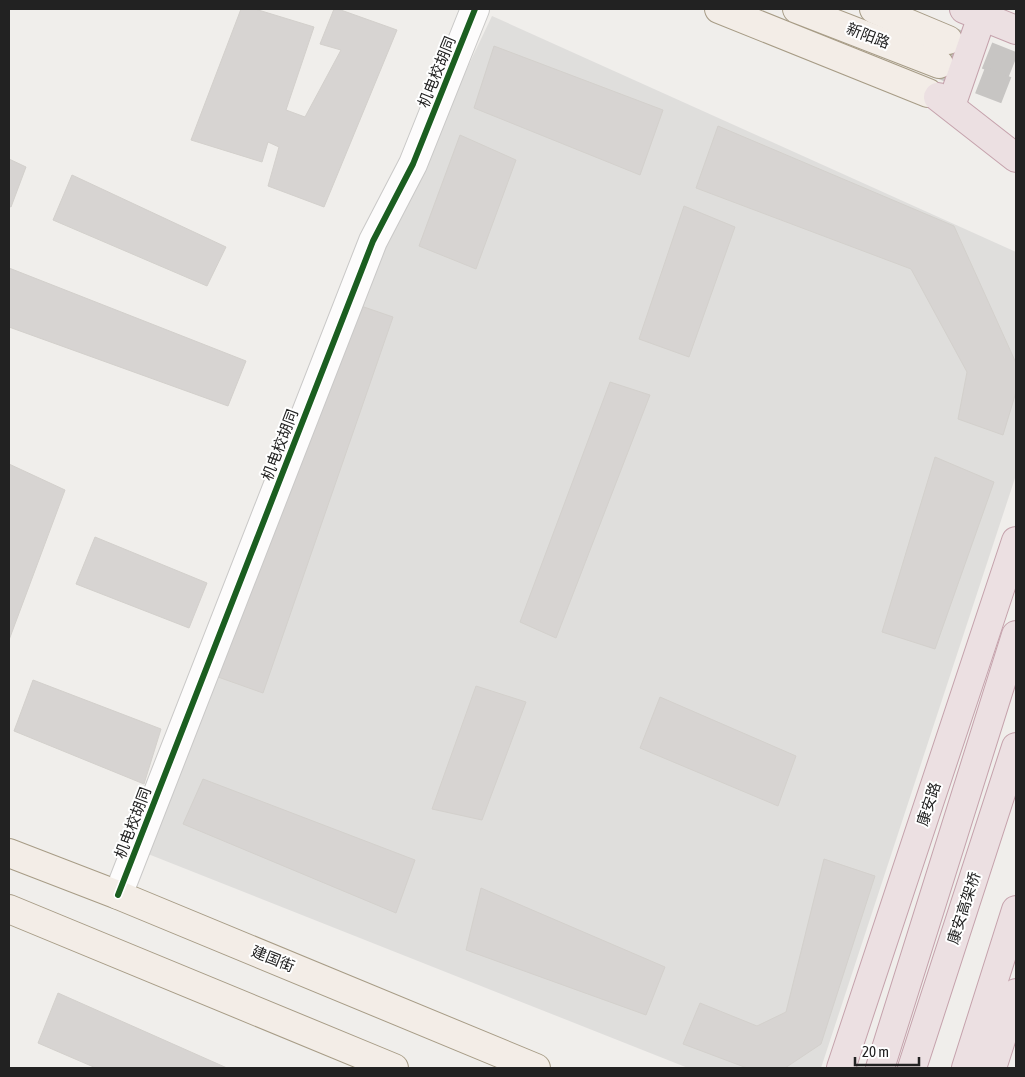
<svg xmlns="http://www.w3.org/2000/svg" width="1025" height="1077" font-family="'Asap Condensed','Noto Sans SC',sans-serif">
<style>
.residential{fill:#dfdedc}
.building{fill:#d7d4d2;stroke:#d3d0cc}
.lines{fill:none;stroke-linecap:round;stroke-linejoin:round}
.highway-tunnel{stroke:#c7c5c3;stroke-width:28;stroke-dasharray:28 14;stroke-linecap:butt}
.minor-casing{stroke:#c9c8c7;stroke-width:30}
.major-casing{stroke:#a79c86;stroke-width:30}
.highway-casing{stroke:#c5a2ac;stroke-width:30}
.minor{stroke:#fdfcfc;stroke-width:28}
.major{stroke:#f3ede7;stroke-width:28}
.highway{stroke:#ece0e2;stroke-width:28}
.cycleway-casing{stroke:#fff;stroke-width:9}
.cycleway{stroke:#1b5e20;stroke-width:6}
.labels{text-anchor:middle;stroke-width:4;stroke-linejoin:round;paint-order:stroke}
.street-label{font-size:15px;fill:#222;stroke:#fff}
</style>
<rect width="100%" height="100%" fill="#f0eeeb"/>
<path class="residential" d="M492 16 1016 252V475L821 1068H688L143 852 357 299Z"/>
<g class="building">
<path d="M241 9H255L314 27 286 110 305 117 341 50 320 44 334 9H338L397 30 324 207 268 186 279 147 268 142 262 162 191 140Z"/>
<path d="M494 46 663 110 640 175 474 108Z"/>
<path d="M718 126 954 226 1016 363V392L1003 435 958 419 967 372 911 269 696 188Z"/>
<path d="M460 135 516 160 476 269 419 246Z"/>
<path d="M9 159 26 167 11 207 9 206Z"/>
<path d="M72 175 226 247 207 286 53 220Z"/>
<path d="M684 206 735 227 689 357 639 339Z"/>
<path d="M9 268 246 361 228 406 9 327Z"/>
<path d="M361 306 393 317 263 693 218 677Z"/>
<path d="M610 382 650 395 556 638 520 622Z"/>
<path d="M935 457 994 482 935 649 882 632Z"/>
<path d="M9 464 65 490 9 640Z"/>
<path d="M95 537 207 583 189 628 76 584Z"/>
<path d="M33 680 161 729 144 784 14 731Z"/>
<path d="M476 686 526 702 482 820 432 809Z"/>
<path d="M660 697 796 756 778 806 640 748Z"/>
<path d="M203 779 415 860 396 913 183 824Z"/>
<path d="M824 859 875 876 821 1044 785 1068H747L683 1044 700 1003 757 1026 786 1012Z"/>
<path d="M481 888 665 967 646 1015 466 950Z"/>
<path d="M58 993 227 1068H96L38 1043Z"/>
</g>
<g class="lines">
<g class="highway-tunnel">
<path d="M948 40 1016 67"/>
<path d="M941 65 1016 94"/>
</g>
<defs>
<path id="minor" d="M118 895 373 241 413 164 475 9"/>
<g id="major">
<path d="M719 9 928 93"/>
<path d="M797 9 939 64"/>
<path d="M874 9 948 40"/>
<path d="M9 853 118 895 536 1068"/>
<path d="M9 909 394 1068"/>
</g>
<g id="highway">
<path d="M964 9 1016 30"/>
<path d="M938 97 1016 158"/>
<path d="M952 103 982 16"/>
<path d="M841 1068 1016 541"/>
<path d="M880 1068 1016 635"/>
<path d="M912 1068 1016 747"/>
<path d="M966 1068 1016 910"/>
<path d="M992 1068 1016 993"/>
</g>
</defs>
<use href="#minor" class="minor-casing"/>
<use href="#major" class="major-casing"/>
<use href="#highway" class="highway-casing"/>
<use href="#minor" class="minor"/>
<use href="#major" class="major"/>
<use href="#highway" class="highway"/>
<defs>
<path id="cycleway" d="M118 895 373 241 413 164 475 9"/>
</defs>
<use href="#cycleway" class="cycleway-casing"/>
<use href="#cycleway" class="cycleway"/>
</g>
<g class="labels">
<g class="street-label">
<text transform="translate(868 36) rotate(21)" y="5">新阳路</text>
<text transform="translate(437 72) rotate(-68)" y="5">机电校胡同</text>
<text transform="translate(280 445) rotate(-69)" y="5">机电校胡同</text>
<text transform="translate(929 804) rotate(-72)" y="5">康安路</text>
<text transform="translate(133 823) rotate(-69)" y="5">机电校胡同</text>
<text transform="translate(964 908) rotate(-72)" y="5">康安高架桥</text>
<text transform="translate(273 959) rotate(22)" y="5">建国街</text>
</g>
</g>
<rect width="1025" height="1077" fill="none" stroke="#222222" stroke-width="20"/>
<path d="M855 1057v8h64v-8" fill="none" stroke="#222222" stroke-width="2.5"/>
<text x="862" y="1057" font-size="15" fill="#222222" stroke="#ffffff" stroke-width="4" paint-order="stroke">20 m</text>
</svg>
